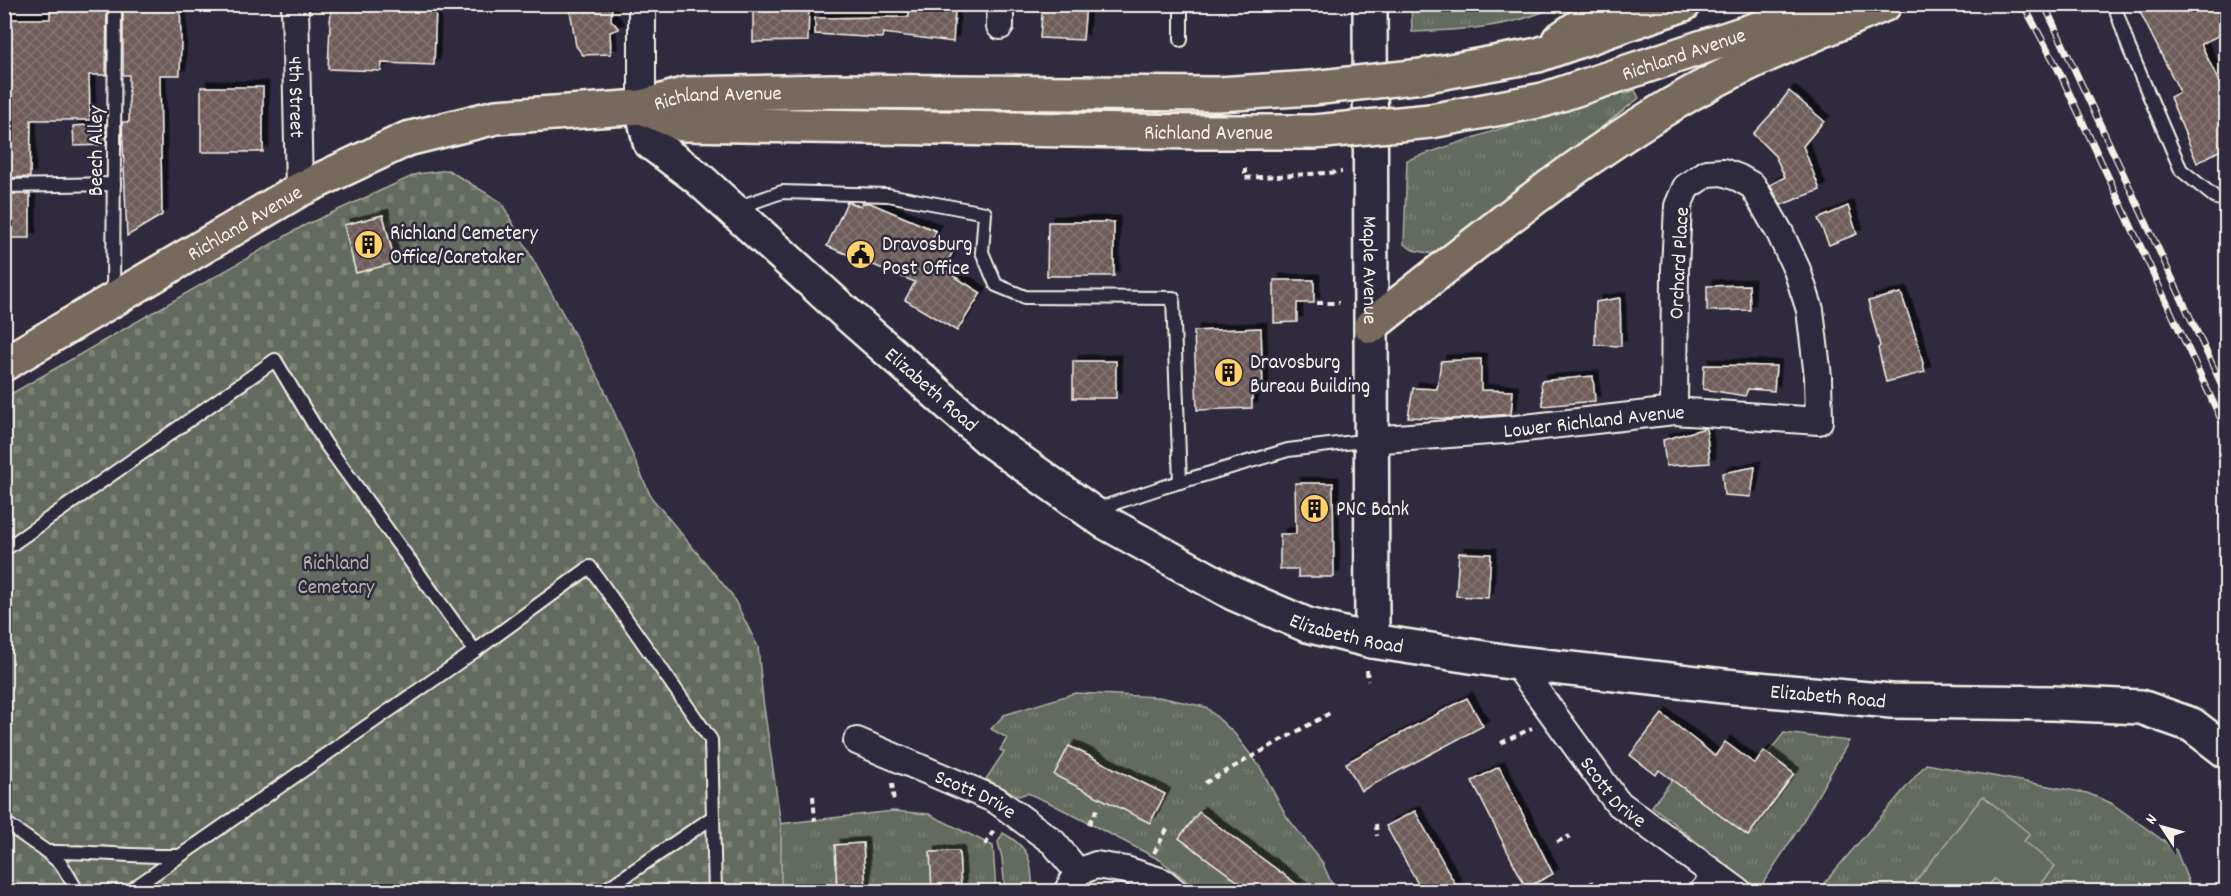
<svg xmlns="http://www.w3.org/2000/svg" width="2231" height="896" font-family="Dekko,sans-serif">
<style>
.grass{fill:url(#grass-tufts);stroke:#acaea3;stroke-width:1.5}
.cemetery{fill:url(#cemetery-stones);stroke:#acaea3;stroke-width:1.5}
.garden{fill:#646b5e;stroke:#acaea3;stroke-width:1.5}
.building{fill:url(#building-cross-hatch);stroke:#f4f1e8;stroke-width:1.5;filter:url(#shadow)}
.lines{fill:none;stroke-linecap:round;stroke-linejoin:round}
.service-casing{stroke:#f4f1e8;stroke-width:16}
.minor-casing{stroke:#f4f1e8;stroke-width:30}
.secondary-casing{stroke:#f4f1e8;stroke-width:38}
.primary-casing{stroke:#f4f1e8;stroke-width:38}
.path{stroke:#f4f1e8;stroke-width:4;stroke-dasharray:6 4.5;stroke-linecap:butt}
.service{stroke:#2f2a3d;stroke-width:12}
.minor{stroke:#2f2a3d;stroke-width:26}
.secondary{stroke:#2f2a3d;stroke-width:33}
.primary{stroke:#77695c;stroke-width:33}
.rail-casing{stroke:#f4f1e8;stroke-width:7}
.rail{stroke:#2f2a3d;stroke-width:4.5;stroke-dasharray:14;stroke-linecap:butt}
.primary-bridge-casing{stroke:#f4f1e8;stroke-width:38;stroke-linecap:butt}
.primary-bridge{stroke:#77695c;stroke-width:33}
.labels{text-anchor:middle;stroke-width:5;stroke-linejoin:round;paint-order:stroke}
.street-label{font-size:21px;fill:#f4f1e8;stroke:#2f2a3d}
.poi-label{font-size:21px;fill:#f4f1e8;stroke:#2f2a3d;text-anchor:start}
.park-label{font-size:21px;fill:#b3b5aa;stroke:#2f2a3d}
</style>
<defs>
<pattern id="grass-tufts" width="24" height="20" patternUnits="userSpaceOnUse" patternTransform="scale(1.5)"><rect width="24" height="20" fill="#646b5e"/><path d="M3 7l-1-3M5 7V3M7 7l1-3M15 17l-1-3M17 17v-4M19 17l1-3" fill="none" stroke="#7b8175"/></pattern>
<pattern id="cemetery-stones" width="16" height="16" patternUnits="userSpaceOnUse" patternTransform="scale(1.5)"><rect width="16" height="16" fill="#646b5e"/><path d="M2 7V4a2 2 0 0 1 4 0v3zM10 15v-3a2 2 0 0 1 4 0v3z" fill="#7b8175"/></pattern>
<pattern id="building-cross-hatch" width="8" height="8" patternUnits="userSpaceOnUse" patternTransform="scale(1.5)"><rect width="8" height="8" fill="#6d5c5a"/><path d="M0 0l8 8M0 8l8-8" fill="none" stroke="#827472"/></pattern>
<filter id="shadow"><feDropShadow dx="5.5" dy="-5.5" stdDeviation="0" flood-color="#0009"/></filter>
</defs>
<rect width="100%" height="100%" fill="#2f2a3d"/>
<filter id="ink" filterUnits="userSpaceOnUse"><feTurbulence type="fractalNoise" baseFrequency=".0167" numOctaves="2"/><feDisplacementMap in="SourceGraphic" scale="12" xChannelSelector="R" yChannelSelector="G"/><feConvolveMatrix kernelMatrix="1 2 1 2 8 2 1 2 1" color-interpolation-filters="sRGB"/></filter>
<g filter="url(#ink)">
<g class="grass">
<path d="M1411 5V4L1558 5C1514 28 1461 30 1412 32Z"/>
<path d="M1622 88 1625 94 1635 90 1639 98 1438 255 1413 250 1404 244 1407 160Z"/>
<path d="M1075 693 1159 697 1206 707 1234 733 1260 767 1287 817 1322 862 1335 891H1200L1160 860 1050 803 1027 793 1019 796 986 779 1004 752 1000 750 1007 738 991 729 1004 715Z"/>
<path d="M1784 733 1849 741 1799 828 1758 891 1652 806 1672 780 1748 836 1794 774 1767 754Z"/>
<path d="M1926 764 2087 793 2111 803 2176 850 2192 891 1825 892 1820 888Z"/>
<path d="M893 811 929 814 993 846 996 891 779 892V824Z"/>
<path d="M1003 833C1033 850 1030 860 1033 891H1005L1002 858 998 842Z"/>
</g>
<path class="cemetery" d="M448 170 501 202 602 384 651 497 732 595 758 647 763 700 781 825V891H5L4 398 303 226 417 174Z"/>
<path class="garden" d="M1983 796 2030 834 2024 841 2055 866 2034 891H2010L1994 879 1984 891H1908Z"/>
<g class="building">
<path d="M50 4H107L106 75H89L90 120H31L30 177 4 178V19H50Z"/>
<path d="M123 4H180L181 39 180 75H160L162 215 127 236 122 122H129V75H123Z"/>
<path d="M331 4H436L434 65 382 63 381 71 328 69Z"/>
<path d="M569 4H612L611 20 619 29 610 32 611 54 583 55 576 46Z"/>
<path d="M753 4H809L808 41 753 42Z"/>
<path d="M1043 4H1086L1083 40 1040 38Z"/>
<path d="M2136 4H2226V32L2201 44 2226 97V147L2197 163 2170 97 2180 92Z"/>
<path d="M955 10 953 42 883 33 882 38 815 34V18L909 17V11Z"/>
<rect x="201" y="87" width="62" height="65"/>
<path d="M1789 91 1824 121 1803 146 1820 190 1781 205 1770 185 1785 177 1775 156 1753 134 1774 111Z"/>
<path d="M106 124V145L74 146 73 126Z"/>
<rect x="4" y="194" width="26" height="44"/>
<path d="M847 202 860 206 862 203H870L936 231 931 242 953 251 944 270 981 293 957 331 905 300 915 282 827 246Z"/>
<path d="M1848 206 1857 234 1829 245 1818 219Z"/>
<path d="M383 215 395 263 356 273 344 225Z"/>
<path d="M1048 222H1114V276H1047Z"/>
<path d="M1274 280H1314V303H1297V322L1274 323Z"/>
<path d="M1749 285 1750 310 1707 311V286Z"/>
<path d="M1901 293 1918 343 1925 372 1886 382 1878 348 1880 346 1868 301Z"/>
<path d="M1620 298 1621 346 1595 345 1596 302Z"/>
<path d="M1261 328 1263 392H1252V408L1197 410 1194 331Z"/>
<path d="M1481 359V390L1513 391 1511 414 1454 419 1408 417 1413 388 1437 389 1441 361Z"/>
<rect x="1073" y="361" width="43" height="37"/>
<path d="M1704 365 1776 366 1774 391 1748 389 1745 396 1703 389Z"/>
<path d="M1593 376 1595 401 1543 406 1541 381Z"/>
<path d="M1706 428 1710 463 1666 466 1663 440Z"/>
<path d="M1755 467 1751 497 1724 495 1722 473Z"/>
<path d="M1295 483H1333L1334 577H1298V569H1280V534H1296Z"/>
<path d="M1459 553 1491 554 1488 598 1456 596Z"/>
<path d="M1467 698 1483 726 1361 791 1346 763Z"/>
<path d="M1662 714 1715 756 1725 742 1755 764 1764 751 1794 774 1748 836 1659 770 1656 775 1630 755Z"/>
<path d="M1069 746 1165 794 1150 823 1054 775Z"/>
<path d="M1499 767 1553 874 1526 888 1472 781Z"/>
<path d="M1415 811 1459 891H1422L1386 826Z"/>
<path d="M1199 812 1306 891H1251L1179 838Z"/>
<path d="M863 843 866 891H837L835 845Z"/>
<path d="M959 851 961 891H932L930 852Z"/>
</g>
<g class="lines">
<defs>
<g id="service">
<path d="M2114 4 2129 48 2181 170 2216 198 2226 200"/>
<path d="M1181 40V4"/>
<path d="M4 186 114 184"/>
<path d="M736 208 782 192 888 195 985 213 982 252 996 285 1025 297 1173 298 1180 482"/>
<path d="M113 294 115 4"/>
<path d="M1094 510 1163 487 1288 450 1370 440"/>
<path d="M4 550 275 360 325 443 475 651 590 567 711 740 715 892"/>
<path d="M4 822 47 852 62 865 78 892"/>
<path d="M47 852C91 851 134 857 177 856"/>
<path d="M128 892 475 651"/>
<path d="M602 892 713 817"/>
<path d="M1693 892 1712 870"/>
</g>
<g id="minor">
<path id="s1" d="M295 4 299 190"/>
<path d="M1000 26V4"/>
<path d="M642 107V4"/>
<path id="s2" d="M1370 440 1516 429 1674 411 1819 421 1818 377 1810 310 1797 270 1780 233 1753 186 1739 178 1723 172 1707 173 1686 187 1678 206 1675 269 1674 411"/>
<path id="s3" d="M1516 663 1617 802 1739 892"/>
<path id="s4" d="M857 741 996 800 1053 842 1078 872"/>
<path d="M1067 892 1078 872 1096 865 1126 870 1163 882 1175 892"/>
</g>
<g id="secondary">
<path id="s5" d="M1370 4 1372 641"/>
<path id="s6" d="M642 107 650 142 698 178 847 314 991 441 1105 522 1233 593 1307 625 1372 641 1516 663 1724 686 1891 701 2053 703 2141 707 2192 725 2226 751"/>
</g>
<g id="primary">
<path d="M1559 40 1587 21 1598 4"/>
<path d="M1422 76 1538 55 1684 4"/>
<path id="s7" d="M642 107 682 124 1197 132H1314"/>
<path id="s8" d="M1431 121 1543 100 1763 27 1820 4"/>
<path d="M1371 326C1468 249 1565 169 1671 105 1739 64 1812 35 1885 4"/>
<path id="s9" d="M4 364 299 190 407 139 496 117 642 107 686 94 831 91 1218 94 1312 88"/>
</g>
</defs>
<use href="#service" class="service-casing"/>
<use href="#minor" class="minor-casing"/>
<use href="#secondary" class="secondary-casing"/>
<use href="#primary" class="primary-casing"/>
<g class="path">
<path d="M1245 168V178L1342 172"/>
<path d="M1317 303H1339"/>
<path d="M1367 670 1368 681"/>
<path d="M1501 743 1532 728"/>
<path d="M892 783 894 803"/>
<path d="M1205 783 1330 713"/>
<path d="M813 796 815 821"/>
<path d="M1089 824 1098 808"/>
<path d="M1376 824 1377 836"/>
<path d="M1557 842 1570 836"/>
<path d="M985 845 994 830"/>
<path d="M1154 853 1167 829"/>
<path d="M1579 890 1594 882"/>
</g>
<use href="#service" class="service"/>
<use href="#minor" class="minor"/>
<use href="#secondary" class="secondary"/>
<use href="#primary" class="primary"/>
<defs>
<g id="rail">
<path d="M2023 4 2058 69 2226 430"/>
<path d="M2044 4 2226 394"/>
</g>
</defs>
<use href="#rail" class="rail-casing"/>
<use href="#rail" class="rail"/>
<defs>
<g id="primary-bridge">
<path d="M1312 88 1422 76"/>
<path d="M1314 132 1431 121"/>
</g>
</defs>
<use href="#primary-bridge" class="primary-bridge-casing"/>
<use href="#primary-bridge" class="primary-bridge"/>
</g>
</g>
<defs>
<symbol id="building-disc" viewBox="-11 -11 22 22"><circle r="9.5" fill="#ffd166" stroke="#2f2a3d"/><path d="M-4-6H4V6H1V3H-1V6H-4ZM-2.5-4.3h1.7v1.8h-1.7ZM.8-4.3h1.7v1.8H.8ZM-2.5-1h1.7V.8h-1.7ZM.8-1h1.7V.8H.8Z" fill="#111"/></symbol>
<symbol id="civic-disc" viewBox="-11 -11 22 22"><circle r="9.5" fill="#ffd166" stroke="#2f2a3d"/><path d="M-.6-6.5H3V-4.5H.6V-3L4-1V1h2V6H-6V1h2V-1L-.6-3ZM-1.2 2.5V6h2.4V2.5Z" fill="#111"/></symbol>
</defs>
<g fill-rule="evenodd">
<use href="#building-disc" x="352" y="228" width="33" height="33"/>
<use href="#civic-disc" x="844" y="238" width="33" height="33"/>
<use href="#building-disc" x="1212" y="356" width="33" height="33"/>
<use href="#building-disc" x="1298" y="492" width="33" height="33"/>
</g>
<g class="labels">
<g class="street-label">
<text dy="7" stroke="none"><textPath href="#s8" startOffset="262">Richland Avenue</textPath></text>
<text dy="7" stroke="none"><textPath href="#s1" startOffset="93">4th Street</textPath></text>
<text dy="7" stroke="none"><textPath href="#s9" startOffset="777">Richland Avenue</textPath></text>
<text dy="7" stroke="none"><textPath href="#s7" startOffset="570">Richland Avenue</textPath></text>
<text transform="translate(95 151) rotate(-90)" y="7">Beech Alley</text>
<text dy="7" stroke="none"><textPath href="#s9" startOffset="279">Richland Avenue</textPath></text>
<text transform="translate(1678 263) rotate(-87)" y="7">Orchard Place</text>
<text dy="7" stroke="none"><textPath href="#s5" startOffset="266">Maple Avenue</textPath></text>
<text dy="7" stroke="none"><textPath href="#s6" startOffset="411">Elizabeth Road</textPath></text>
<text dy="7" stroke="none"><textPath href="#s2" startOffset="225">Lower Richland Avenue</textPath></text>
<text dy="7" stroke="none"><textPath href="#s6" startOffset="897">Elizabeth Road</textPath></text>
<text dy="7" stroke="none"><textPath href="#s6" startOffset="1383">Elizabeth Road</textPath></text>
<text dy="7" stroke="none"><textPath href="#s3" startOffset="162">Scott Drive</textPath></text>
<text dy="7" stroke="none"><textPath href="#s4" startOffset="130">Scott Drive</textPath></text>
</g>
<g class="poi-label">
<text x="390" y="239">Richland Cemetery<tspan x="390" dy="24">Office/Caretaker</tspan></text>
<text x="882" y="250">Dravosburg<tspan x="882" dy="24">Post Office</tspan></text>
<text x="1250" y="368">Dravosburg<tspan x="1250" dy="24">Bureau Building</tspan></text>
<text x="1336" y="515">PNC Bank</text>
</g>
<g class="park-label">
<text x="336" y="569">Richland<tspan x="336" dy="24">Cemetary</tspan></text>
</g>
</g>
<rect width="2231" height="896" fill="none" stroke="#2f2a3d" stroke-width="24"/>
<rect x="12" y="12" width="2207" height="872" fill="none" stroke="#f4f1e8" stroke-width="2" filter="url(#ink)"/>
<g transform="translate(2162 827) rotate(306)" stroke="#2f2a3d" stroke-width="4.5" paint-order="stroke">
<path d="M0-4.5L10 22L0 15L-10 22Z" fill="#f4f1e8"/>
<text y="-9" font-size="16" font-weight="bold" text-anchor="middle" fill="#f4f1e8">N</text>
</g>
</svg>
